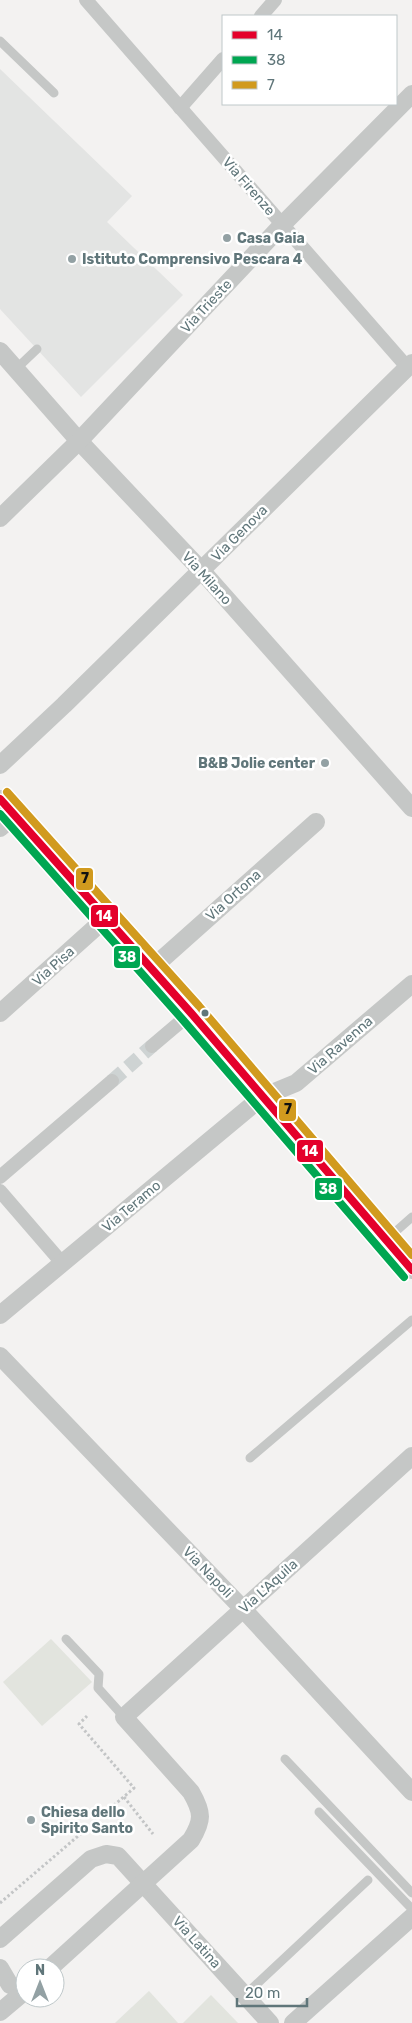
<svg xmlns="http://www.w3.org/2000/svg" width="412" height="2023" font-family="Rubik,sans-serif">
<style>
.built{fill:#e3e4e3}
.green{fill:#e2e4de}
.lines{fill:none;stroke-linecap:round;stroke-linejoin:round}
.pedestrian-tunnel{stroke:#ced3d3;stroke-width:14;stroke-dasharray:14 7;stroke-linecap:butt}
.path{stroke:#c3c5c6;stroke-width:3;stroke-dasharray:2.5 2.5;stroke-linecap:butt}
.service{stroke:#c5c7c6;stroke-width:9}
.pedestrian{stroke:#c5c7c6;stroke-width:14}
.minor{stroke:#c5c7c6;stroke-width:18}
.bus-1-casing{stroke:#fff;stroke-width:11}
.bus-2-casing{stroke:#fff;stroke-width:11}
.bus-3-casing{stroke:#fff;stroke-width:11}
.bus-1{stroke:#e4002b;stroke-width:8}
.bus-2{stroke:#00a651;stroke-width:8}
.bus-3{stroke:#d19a1e;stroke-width:8}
.poi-dot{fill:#93a1a4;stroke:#fff;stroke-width:2}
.bus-dot{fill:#60767a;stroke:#fff;stroke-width:2}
.labels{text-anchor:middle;stroke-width:5;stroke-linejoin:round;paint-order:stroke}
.street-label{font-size:14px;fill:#60767a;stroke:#fff}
.poi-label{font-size:14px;font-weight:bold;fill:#60767a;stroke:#fff;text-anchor:start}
.line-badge{stroke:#fff;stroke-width:2}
.badge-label{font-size:14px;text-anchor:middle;font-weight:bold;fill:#fff}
.pale-badge-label{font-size:14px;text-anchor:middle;font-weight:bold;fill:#111}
</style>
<rect width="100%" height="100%" fill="#f3f2f1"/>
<path class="built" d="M0 69 132 196 107 222 183 295 81 397 0 309Z"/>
<g class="green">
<path d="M51 1639 92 1682 42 1726 3 1682Z"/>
<path d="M149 1991 178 2023H115L116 2022Z"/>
<path d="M211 1995 238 2023H183Z"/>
</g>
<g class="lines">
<path class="pedestrian-tunnel" d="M112 1081 152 1046"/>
<g class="path">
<path d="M124 1797 153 1834"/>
<path d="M0 1903 134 1788 79 1724 87 1716"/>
</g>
<g class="service">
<path d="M0 41 54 93"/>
<path d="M16 369 37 349"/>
<path d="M386 1240 412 1217"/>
<path d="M250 1458 412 1320"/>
<path d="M66 1639 99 1674 98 1688 124 1717"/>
<path d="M285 1759 412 1893"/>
<path d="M319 1812 412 1909"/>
<path d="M245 1995 368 1880"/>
</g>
<g class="pedestrian">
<path d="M86 0 407 367"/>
<path d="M261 16 275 0"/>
<path d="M180 108 223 59"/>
<path d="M152 1046 191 1013"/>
<path d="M0 1177 112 1081"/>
<path d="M0 1191 63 1264"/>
</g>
<g class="minor">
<path d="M0 351 79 441 201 570 412 808"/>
<path d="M0 518 79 441 282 225 412 94"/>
<path d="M0 765 64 705 412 363"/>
<path d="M0 799 191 1013 412 1270"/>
<path d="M0 828 15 815"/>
<path d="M151 969 316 822"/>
<path d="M0 1013 106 918"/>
<path d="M0 1315 262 1097 296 1083 412 984"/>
<path d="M0 1356 243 1609 412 1792"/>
<path d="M0 1939 91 1859 106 1854 118 1856 270 2023"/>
<path d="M0 1968 10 1985 25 1991"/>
<path d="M50 1968 191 1840C203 1820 203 1813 191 1792L124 1717 412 1456"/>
<path d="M0 2012 25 1991"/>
<path d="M293 2023 412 1917"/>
</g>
<defs>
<path id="bus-1" d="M0 799 191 1013 412 1270"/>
<path id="bus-2" d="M0 814 183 1020 404 1277"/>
<path id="bus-3" d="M7 792 199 1006 412 1255"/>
</defs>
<use href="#bus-1" class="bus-1-casing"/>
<use href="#bus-2" class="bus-2-casing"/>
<use href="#bus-3" class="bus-3-casing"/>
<use href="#bus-1" class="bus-1"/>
<use href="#bus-2" class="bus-2"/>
<use href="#bus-3" class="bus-3"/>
</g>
<g class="poi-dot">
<circle cx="227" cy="238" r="5"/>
<circle cx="72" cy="259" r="5"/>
<circle cx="325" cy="763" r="5"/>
<circle cx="31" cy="1820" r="5"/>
</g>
<circle class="bus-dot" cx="205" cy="1013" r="4.5"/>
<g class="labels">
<g class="street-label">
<text transform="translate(249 186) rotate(49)" y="5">Via Firenze</text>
<text transform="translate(206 306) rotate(-47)" y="5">Via Trieste</text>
<text transform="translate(239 533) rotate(-45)" y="5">Via Genova</text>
<text transform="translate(207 578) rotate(48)" y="5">Via Milano</text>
<text transform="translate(233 895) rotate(-42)" y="5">Via Ortona</text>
<text transform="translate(53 966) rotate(-42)" y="5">Via Pisa</text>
<text transform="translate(340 1045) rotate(-41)" y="5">Via Ravenna</text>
<text transform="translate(131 1206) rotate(-40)" y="5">Via Teramo</text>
<text transform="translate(208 1572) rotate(46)" y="5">Via Napoli</text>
<text transform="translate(268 1586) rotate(-42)" y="5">Via L'Aquila</text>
<text transform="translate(197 1942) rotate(48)" y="5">Via Latina</text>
</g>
<g class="poi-label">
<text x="237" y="243">Casa Gaia</text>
<text x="82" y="264">Istituto Comprensivo Pescara 4</text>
<text x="315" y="768" text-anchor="end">B&amp;B Jolie center</text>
<text x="41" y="1817">Chiesa dello<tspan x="41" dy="16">Spirito Santo</tspan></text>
</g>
</g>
<g class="line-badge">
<rect x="75" y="867" width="19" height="24" rx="5" fill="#d19a1e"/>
<rect x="90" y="904" width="29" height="24" rx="5" fill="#e4002b"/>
<rect x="113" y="945" width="28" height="24" rx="5" fill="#00a651"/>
<rect x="278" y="1098" width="19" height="24" rx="5" fill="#d19a1e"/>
<rect x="296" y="1139" width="28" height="24" rx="5" fill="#e4002b"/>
<rect x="314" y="1177" width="29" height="24" rx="5" fill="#00a651"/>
</g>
<g class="badge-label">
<text x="104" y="921">14</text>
<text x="127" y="962">38</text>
<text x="310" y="1156">14</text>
<text x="328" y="1194">38</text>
</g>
<g class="pale-badge-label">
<text x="85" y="883">7</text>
<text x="288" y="1114">7</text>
</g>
<rect x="222" y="15" width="175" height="90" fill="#ffffff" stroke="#bfc8ca"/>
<rect x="232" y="31" width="25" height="8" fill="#e4002b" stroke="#bfc8ca"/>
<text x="267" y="40" font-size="15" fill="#60767a">14</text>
<rect x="232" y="56" width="25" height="8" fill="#00a651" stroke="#bfc8ca"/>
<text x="267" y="65" font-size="15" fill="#60767a">38</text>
<rect x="232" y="81" width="25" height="8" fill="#d19a1e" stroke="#bfc8ca"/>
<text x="267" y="90" font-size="15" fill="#60767a">7</text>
<g transform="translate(40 1983)"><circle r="24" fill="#ffffff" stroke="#bfc8ca"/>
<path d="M0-4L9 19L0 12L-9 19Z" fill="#93a1a4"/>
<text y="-8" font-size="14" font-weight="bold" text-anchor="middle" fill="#60767a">N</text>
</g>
<path d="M237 1998v8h70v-8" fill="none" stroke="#60767a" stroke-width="2.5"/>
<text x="245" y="1998" font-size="15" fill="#60767a" stroke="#ffffff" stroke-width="4" paint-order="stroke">20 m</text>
</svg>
